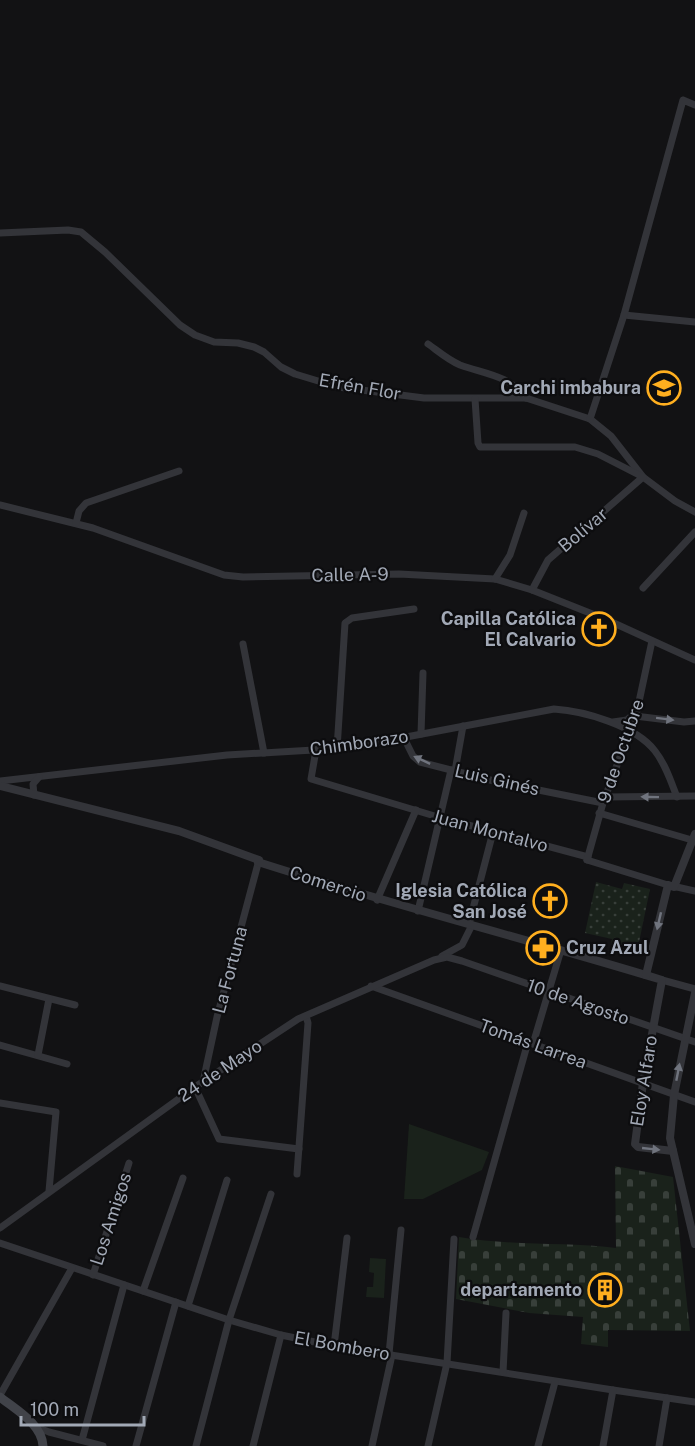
<svg xmlns="http://www.w3.org/2000/svg" width="695" height="1446" font-family="'Public Sans',sans-serif">
<style>
.grass{fill:#1a221b}
.cemetery{fill:url(#cemetery-stones)}
.park{fill:url(#park-dots)}
.lines{fill:none;stroke-linecap:round;stroke-linejoin:round}
.minor{stroke:#333439;stroke-width:7}
.tertiary{stroke:#333439;stroke-width:8}
.secondary{stroke:#414349;stroke-width:9}
.oneway{fill:#70747e}
.labels{text-anchor:middle;stroke-width:4.5;stroke-linejoin:round;paint-order:stroke}
.street-label{font-size:18px;fill:#a2a9b6;stroke:#0d0d0f}
.poi-label{font-size:18px;font-weight:bold;fill:#a2a9b6;stroke:#0d0d0f;text-anchor:end}
</style>
<defs>
<pattern id="cemetery-stones" width="16" height="16" patternUnits="userSpaceOnUse" patternTransform="scale(1.5)"><rect width="16" height="16" fill="#1a221b"/><path d="M2 7V4a2 2 0 0 1 4 0v3zM10 15v-3a2 2 0 0 1 4 0v3z" fill="#383f3a"/></pattern>
<pattern id="park-dots" width="8" height="8" patternUnits="userSpaceOnUse" patternTransform="scale(1.5)"><rect width="8" height="8" fill="#1a221b"/><path d="M2 2h.1M6 6h.1" fill="none" stroke="#383f3a" stroke-width="1.8" stroke-linecap="round"/></pattern>
</defs>
<rect width="100%" height="100%" fill="#121214"/>
<g class="grass">
<path d="M409 1124 489 1152 482 1170 423 1199H404Z"/>
<path d="M370 1258 386 1259 384 1298 366 1297 367 1287H373L374 1273 369 1272Z"/>
</g>
<path class="cemetery" d="M615 1166 673 1177 690 1331 608 1330V1347L581 1344 583 1317 529 1313 456 1299 459 1237C510 1246 564 1242 616 1248Z"/>
<path class="park" d="M596 882 622 889 624 883 650 889 637 952 611 946 612 939 585 933Z"/>
<g class="lines">
<g class="minor">
<path d="M0 233 68 230 81 232 105 252 180 325 195 335 214 342 238 343 254 347 264 352 281 367 295 374 338 387 424 398H526L590 419 611 436 643 477 675 501 695 512"/>
<path d="M624 315 695 322"/>
<path d="M428 344C438 351 448 360 460 365 485 374 509 375 526 398"/>
<path d="M475 399 478 443 480 447H575L598 454 643 477 548 560 532 590"/>
<path d="M590 419 624 315 683 100 695 105"/>
<path d="M0 505 93 528 224 575 243 577 399 574 495 579 532 590 605 619 695 660"/>
<path d="M76 523 79 511 86 503 179 471"/>
<path d="M495 579 510 555 524 513"/>
<path d="M643 588 695 532"/>
<path d="M243 644 264 753"/>
<path d="M635 716 684 722 695 721"/>
<path d="M613 722 627 720 635 713"/>
<path d="M421 734 423 673"/>
<path d="M404 738 413 756 420 762 494 781 603 803"/>
<path d="M337 749 345 623 352 618 414 609"/>
<path d="M316 750 311 779 438 817 588 857 587 860 668 885 695 891"/>
<path d="M455 771 463 726"/>
<path d="M0 781 227 755 348 748 554 709C585 711 636 726 655 751 666 765 671 782 677 797"/>
<path d="M34 795 33 784 39 777"/>
<path d="M605 797 695 796"/>
<path d="M599 813 692 840"/>
<path d="M587 860 603 803 637 711 652 641"/>
<path d="M377 900 416 810"/>
<path d="M418 911 451 770"/>
<path d="M469 924 493 832"/>
<path d="M442 956 462 945 472 925"/>
<path d="M662 980 695 989"/>
<path d="M0 986 75 1005"/>
<path d="M371 986 695 1102"/>
<path d="M533 1044 561 950"/>
<path d="M0 1045 67 1064"/>
<path d="M38 1055 49 999"/>
<path d="M203 1082 217 1017 259 860"/>
<path d="M195 1087 219 1139 299 1149"/>
<path d="M0 1103 56 1112 49 1191"/>
<path d="M297 1174 308 1023 306 1016"/>
<path d="M0 1228 195 1087 298 1019 434 960 447 957 462 961 695 1042"/>
<path d="M473 1237 528 1042"/>
<path d="M0 1243 229 1320 281 1335 334 1346 613 1390 695 1402"/>
<path d="M93 1275 129 1163"/>
<path d="M143 1291 183 1178"/>
<path d="M188 1306 227 1180"/>
<path d="M334 1346 347 1238"/>
<path d="M503 1372 506 1313"/>
<path d="M0 1395 72 1268"/>
<path d="M36 1427 49 1432 103 1446"/>
<path d="M82 1440 124 1285"/>
<path d="M136 1446 176 1302"/>
<path d="M196 1446 229 1320 271 1194"/>
<path d="M253 1446 281 1335"/>
<path d="M372 1446 392 1355 389 1354 401 1230"/>
<path d="M428 1446 447 1363 454 1239"/>
<path d="M538 1446 555 1382"/>
<path d="M603 1446 613 1390"/>
<path d="M659 1446 667 1398"/>
</g>
<g class="tertiary">
<path d="M0 786 179 831 259 860 258 862C392 905 528 939 662 980L643 1083 635 1144 638 1147 673 1151"/>
<path d="M646 975 668 885 674 887 695 834"/>
<path d="M695 993 674 1095 670 1138 695 1244"/>
</g>
<path class="secondary" d="M0 1397C16 1410 42 1424 43 1446"/>
</g>
<defs><path id="oneway-solid" d="M-6-.8H1V-3.2L6.5 0L1 3.2V.8H-6Z" transform="scale(1.5)"/></defs>
<g class="oneway">
<use href="#oneway-solid" transform="translate(665 719) rotate(7)"/>
<use href="#oneway-solid" transform="translate(422 760) rotate(-155)"/>
<use href="#oneway-solid" transform="translate(650 797) rotate(-179)"/>
<use href="#oneway-solid" transform="translate(659 921) rotate(103)"/>
<use href="#oneway-solid" transform="translate(678 1072) rotate(-79)"/>
<use href="#oneway-solid" transform="translate(651 1149) rotate(6)"/>
</g>
<defs>
<symbol id="school-ring" viewBox="-11 -11 22 22"><circle r="9.5" fill="#0d0d0f" stroke="#ffaf1f" stroke-width="1.5"/><path d="M0-5L7-2L0 1L-7-2ZM-4 1L0 2.5L4 1V4Q0 6-4 4Z" fill="#ffaf1f"/></symbol>
<symbol id="church-ring" viewBox="-11 -11 22 22"><circle r="9.5" fill="#0d0d0f" stroke="#ffaf1f" stroke-width="1.5"/><path d="M-1.2-6h2.4v3.5h3.3v2.4h-3.3V6h-2.4V-.1h-3.3v-2.4h3.3Z" fill="#ffaf1f"/></symbol>
<symbol id="pharmacy-ring" viewBox="-11 -11 22 22"><circle r="9.5" fill="#0d0d0f" stroke="#ffaf1f" stroke-width="1.5"/><path d="M-2-6h4v4h4v4h-4v4h-4v-4h-4v-4h4Z" fill="#ffaf1f"/></symbol>
<symbol id="building-ring" viewBox="-11 -11 22 22"><circle r="9.5" fill="#0d0d0f" stroke="#ffaf1f" stroke-width="1.5"/><path d="M-4-6H4V6H1V3H-1V6H-4ZM-2.5-4.3h1.7v1.8h-1.7ZM.8-4.3h1.7v1.8H.8ZM-2.5-1h1.7V.8h-1.7ZM.8-1h1.7V.8H.8Z" fill="#ffaf1f"/></symbol>
</defs>
<g fill-rule="evenodd">
<use href="#school-ring" x="645" y="369" width="38" height="38"/>
<use href="#church-ring" x="580" y="610" width="38" height="38"/>
<use href="#church-ring" x="531" y="882" width="38" height="38"/>
<use href="#pharmacy-ring" x="524" y="929" width="38" height="38"/>
<use href="#building-ring" x="586" y="1271" width="38" height="38"/>
</g>
<g class="labels">
<g class="street-label">
<text transform="translate(360 387) rotate(10)" y="6">Efrén Flor</text>
<text transform="translate(583 530) rotate(-40)" y="6">Bolívar</text>
<text transform="translate(350 575) rotate(-1)" y="6">Calle A-9</text>
<text transform="translate(359 743) rotate(-8)" y="6">Chimborazo</text>
<text transform="translate(621 751) rotate(-71)" y="6">9 de Octubre</text>
<text transform="translate(497 780) rotate(13)" y="6">Luis Ginés</text>
<text transform="translate(490 831) rotate(15)" y="6">Juan Montalvo</text>
<text transform="translate(328 884) rotate(18)" y="6">Comercio</text>
<text transform="translate(230 970) rotate(-75)" y="6">La Fortuna</text>
<text transform="translate(578 1002) rotate(19)" y="6">10 de Agosto</text>
<text transform="translate(533 1044) rotate(20)" y="6">Tomás Larrea</text>
<text transform="translate(220 1071) rotate(-34)" y="6">24 de Mayo</text>
<text transform="translate(644 1081) rotate(-81)" y="6">Eloy Alfaro</text>
<text transform="translate(111 1219) rotate(-72)" y="6">Los Amigos</text>
<text transform="translate(342 1346) rotate(10)" y="6">El Bombero</text>
</g>
<g class="poi-label">
<text x="641" y="394">Carchi imbabura</text>
<text x="576" y="625">Capilla Católica<tspan x="576" dy="21">El Calvario</tspan></text>
<text x="527" y="897">Iglesia Católica<tspan x="527" dy="21">San José</tspan></text>
<text x="566" y="954" text-anchor="start">Cruz Azul</text>
<text x="582" y="1296">departamento</text>
</g>
</g>
<path d="M21 1416v9h123v-9" fill="none" stroke="#a2a9b6" stroke-width="3"/>
<text x="30" y="1416" font-size="18" fill="#a2a9b6" stroke="#0d0d0f" stroke-width="4.5" paint-order="stroke">100 m</text>
</svg>
